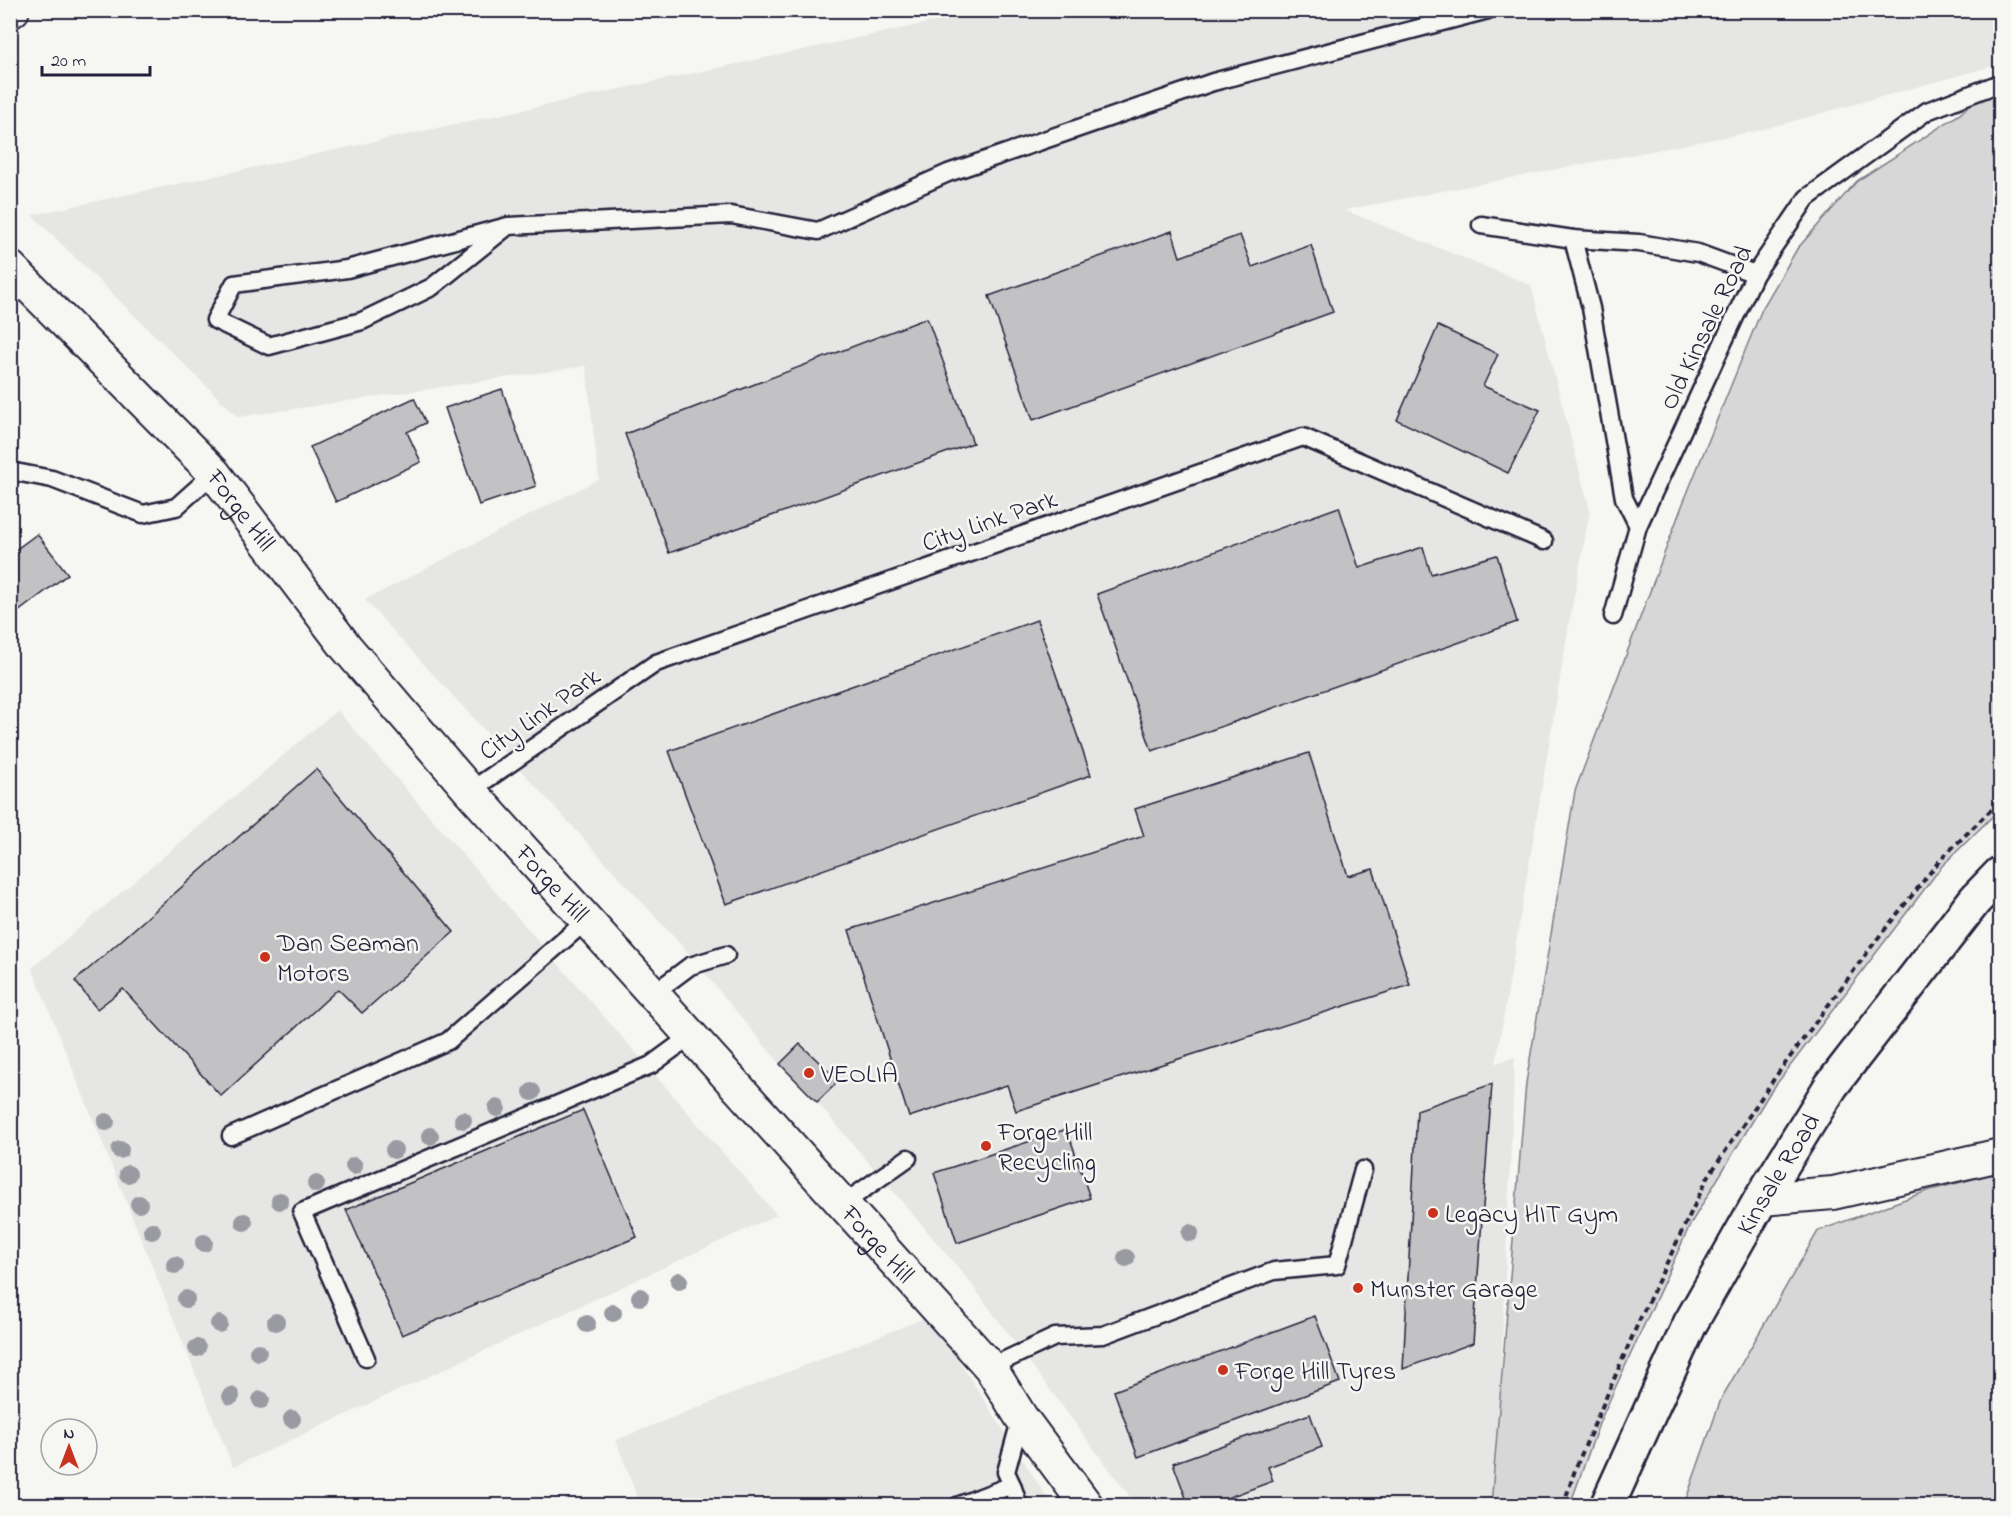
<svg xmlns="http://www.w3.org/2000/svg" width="2011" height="1516" font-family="'Indie Flower',sans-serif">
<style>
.built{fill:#e6e6e4}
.green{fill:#d7d7d7;stroke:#7c7c89;stroke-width:1.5}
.building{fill:#c2c2c4;stroke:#22223b;stroke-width:1.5}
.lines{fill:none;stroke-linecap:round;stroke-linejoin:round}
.lane-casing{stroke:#22223b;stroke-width:21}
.street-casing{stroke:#22223b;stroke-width:36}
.highway-casing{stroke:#22223b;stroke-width:38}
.path{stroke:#22223b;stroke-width:4;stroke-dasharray:6 4.5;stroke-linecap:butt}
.lane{stroke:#f6f6f2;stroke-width:16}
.street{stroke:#f6f6f2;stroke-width:32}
.highway{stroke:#f6f6f2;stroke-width:33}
.tree{fill:#9a9aa3}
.poi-dot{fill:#c8321e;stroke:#f6f6f2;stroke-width:2}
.labels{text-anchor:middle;stroke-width:5;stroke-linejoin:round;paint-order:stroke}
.street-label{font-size:26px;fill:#22223b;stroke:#f6f6f2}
.poi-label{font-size:26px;fill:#22223b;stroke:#f6f6f2;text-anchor:start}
</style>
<rect width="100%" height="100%" fill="#f6f6f2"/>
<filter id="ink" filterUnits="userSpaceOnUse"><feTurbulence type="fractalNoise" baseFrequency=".0167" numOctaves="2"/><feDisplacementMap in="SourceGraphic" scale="12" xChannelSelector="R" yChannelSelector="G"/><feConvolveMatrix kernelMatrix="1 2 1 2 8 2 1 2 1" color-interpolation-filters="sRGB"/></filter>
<g filter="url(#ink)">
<g class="built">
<path d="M983 11H2000V64L1761 130 1344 210 1531 285 1590 511 1569 624 1496 1063 1515 1057 1495 1505H1136L966 1277 817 1102 780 1064 683 947 365 600 599 479 586 366 238 417 32 215Z"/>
<path d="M337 710 777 1215 233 1467 32 968Z"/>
<path d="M930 1316 1052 1505H640L616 1440Z"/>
</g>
<g class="green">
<path d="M2000 75V809L1942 866 1769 1094 1691 1223 1600 1421 1570 1505 1491 1506 1526 1083 1575 791 1682 506 1762 309 1797 249 1857 181 1960 114Z"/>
<path d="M2000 1172V1505H1684L1721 1399 1818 1231 1927 1191Z"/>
</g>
<g class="building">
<path d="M1172 231 1180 257 1240 235 1252 267 1311 245 1333 312 1033 420 989 296Z"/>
<path d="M927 318 973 443 669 553 625 434Z"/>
<path d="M1438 326 1498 354 1483 386 1540 410 1508 473 1397 420Z"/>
<path d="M502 389 536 486 479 505 445 408Z"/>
<path d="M414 398 426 423 407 432 421 462 336 502 310 447Z"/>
<path d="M1339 507 1359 568 1423 547 1431 574 1497 555 1517 622 1152 751 1097 594Z"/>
<path d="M37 534 68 574 10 618V554Z"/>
<path d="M1037 620 1091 775 726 904 669 751Z"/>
<path d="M1309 753 1348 876 1373 869 1410 985 1016 1111 1007 1085 909 1117 849 930 1144 836 1135 809Z"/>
<path d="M316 769 454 932 362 1013 338 989 221 1096 123 989 97 1009 75 981Z"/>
<path d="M800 1044 839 1081 817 1102 780 1064Z"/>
<path d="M1492 1084 1473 1343 1403 1369 1417 1110Z"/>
<path d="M583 1110 637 1237 402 1335 346 1210Z"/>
<path d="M1067 1129 1090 1198 957 1243 934 1173Z"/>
<path d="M1315 1316 1340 1382 1138 1457 1114 1391Z"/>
<path d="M1310 1414 1322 1447 1268 1467 1273 1481 1205 1506H1189L1173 1463Z"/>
</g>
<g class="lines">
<defs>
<g id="lane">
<path d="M1481 225 1573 239"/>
<path d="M508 226 432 287 362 321 269 346 215 320 234 284 347 269 508 226 731 215 818 231 948 173 1213 82 1488 10"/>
<path d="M10 471 52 479 143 514 176 507 214 473"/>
<path d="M1638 526 1755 274 1807 198 1927 111 2000 83"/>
<path d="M1613 616 1638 526 1624 498 1591 308 1573 239 1639 243 1698 253 1755 274"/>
<path d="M470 791 656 663 1303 437 1544 541"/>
<path d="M654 993 690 966 726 955"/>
<path d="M231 1136 448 1041 587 920"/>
<path d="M843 1204 908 1158"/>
<path d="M366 1358 302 1212 651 1065 692 1035"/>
<path d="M990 1367 1055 1337 1103 1335 1274 1271 1337 1265 1363 1170"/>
<path d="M1012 1485 1019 1506"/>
<path d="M957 1506 1012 1485 1006 1472 1021 1417"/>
</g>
<g id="street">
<path d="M10 12 13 10"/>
<path id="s1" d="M10 267 214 473 346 647 470 791 990 1367 1021 1417 1087 1506"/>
<path d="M1761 1199 1833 1193 2000 1155"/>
</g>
<g id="highway">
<path id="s2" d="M1607 1506 1690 1324 1761 1199 1831 1086 1975 900 2000 874"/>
</g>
</defs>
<use href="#lane" class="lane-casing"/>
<use href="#street" class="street-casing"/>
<use href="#highway" class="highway-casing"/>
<path class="path" d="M1563 1506 1576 1467 1639 1321 1708 1177 1776 1076 1875 942 1940 860 2000 801"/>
<use href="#lane" class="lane"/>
<use href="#street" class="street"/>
<use href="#highway" class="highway"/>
</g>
<g class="tree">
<circle cx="532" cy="1092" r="9"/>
<circle cx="497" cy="1108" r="9"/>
<circle cx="463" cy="1120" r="9"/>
<circle cx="106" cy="1122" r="9"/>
<circle cx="430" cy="1136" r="9"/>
<circle cx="120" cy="1150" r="9"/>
<circle cx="394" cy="1150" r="9"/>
<circle cx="354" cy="1166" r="9"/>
<circle cx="128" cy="1174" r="9"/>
<circle cx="316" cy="1184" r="9"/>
<circle cx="280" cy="1201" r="9"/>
<circle cx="139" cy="1204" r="9"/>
<circle cx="244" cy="1222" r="9"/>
<circle cx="152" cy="1231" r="9"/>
<circle cx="1190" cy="1233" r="9"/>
<circle cx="204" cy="1243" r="9"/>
<circle cx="1126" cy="1258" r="9"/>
<circle cx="175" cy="1265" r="9"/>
<circle cx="679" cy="1281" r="9"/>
<circle cx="640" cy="1297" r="9"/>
<circle cx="186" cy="1299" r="9"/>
<circle cx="613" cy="1313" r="9"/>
<circle cx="276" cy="1322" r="9"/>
<circle cx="219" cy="1324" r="9"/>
<circle cx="587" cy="1324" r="9"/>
<circle cx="197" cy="1348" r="9"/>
<circle cx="258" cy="1352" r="9"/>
<circle cx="231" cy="1396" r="9"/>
<circle cx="261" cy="1400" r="9"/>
<circle cx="292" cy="1419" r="9"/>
</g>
</g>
<g class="poi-dot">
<circle cx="265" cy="957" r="6"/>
<circle cx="809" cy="1073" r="6"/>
<circle cx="986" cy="1146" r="6"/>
<circle cx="1433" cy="1213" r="6"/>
<circle cx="1358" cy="1288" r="6"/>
<circle cx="1223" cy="1370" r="6"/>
</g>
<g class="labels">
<g class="street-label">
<text transform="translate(1705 327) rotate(-64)" y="9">Old Kinsale Road</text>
<text dy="9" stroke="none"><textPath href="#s1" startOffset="336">Forge Hill</textPath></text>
<text transform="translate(989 520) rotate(-19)" y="9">City Link Park</text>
<text transform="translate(539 713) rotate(-35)" y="9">City Link Park</text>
<text dy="9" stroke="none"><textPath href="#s1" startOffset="822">Forge Hill</textPath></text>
<text dy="9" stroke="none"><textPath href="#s2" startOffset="374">Kinsale Road</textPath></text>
<text dy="9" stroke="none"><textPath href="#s1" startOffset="1308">Forge Hill</textPath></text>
</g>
<g class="poi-label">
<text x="277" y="951">Dan Seaman<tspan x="277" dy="30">Motors</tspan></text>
<text x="821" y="1082">VEOLIA</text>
<text x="998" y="1140">Forge Hill<tspan x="998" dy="30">Recycling</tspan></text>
<text x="1445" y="1222">Legacy HIT Gym</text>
<text x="1370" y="1297">Munster Garage</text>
<text x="1235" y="1379">Forge Hill Tyres</text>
</g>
</g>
<rect width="2011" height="1516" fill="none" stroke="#f6f6f2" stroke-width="36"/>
<rect x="18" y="18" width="1975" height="1480" fill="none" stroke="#22223b" stroke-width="2" filter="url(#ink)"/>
<g transform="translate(69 1447)"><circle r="28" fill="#f6f6f2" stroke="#a1a1a9" stroke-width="1.5"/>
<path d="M0-4.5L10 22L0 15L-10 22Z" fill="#c8321e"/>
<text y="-9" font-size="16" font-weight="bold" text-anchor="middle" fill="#22223b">N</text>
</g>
<path d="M42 66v9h108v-9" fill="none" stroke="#22223b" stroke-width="3"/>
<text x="51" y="66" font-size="18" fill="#22223b" stroke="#f6f6f2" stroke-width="4.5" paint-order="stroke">20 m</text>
</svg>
